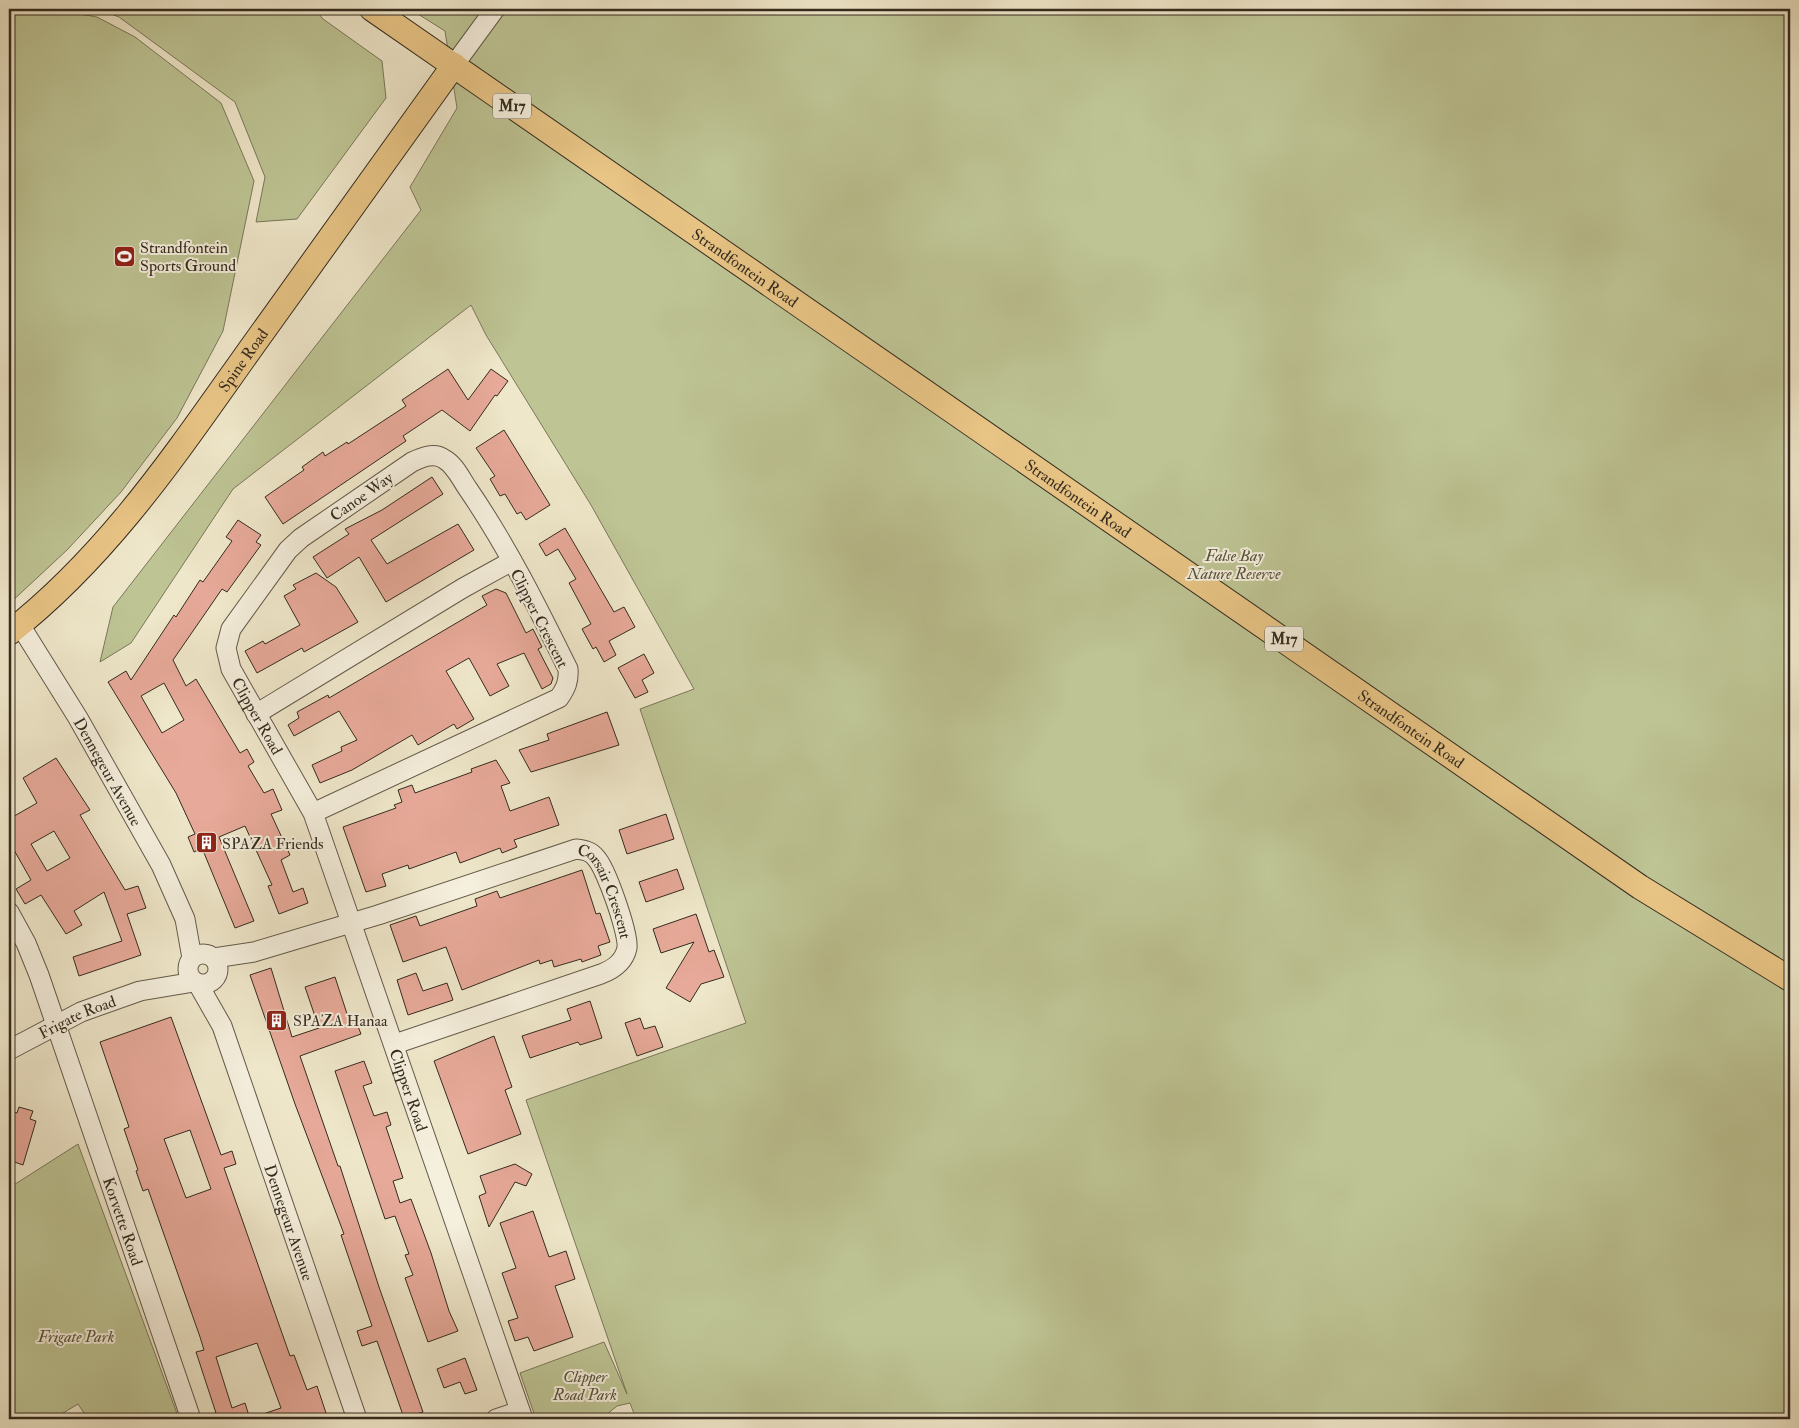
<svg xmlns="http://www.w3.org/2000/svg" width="1799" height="1428" font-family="'IM FELL Double Pica',serif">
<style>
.green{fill:#bec494;stroke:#79785a}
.building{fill:#e7a999;stroke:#342b1f;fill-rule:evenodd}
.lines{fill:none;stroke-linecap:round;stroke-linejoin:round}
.minor-casing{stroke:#635a4a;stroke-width:21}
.major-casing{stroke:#342b1f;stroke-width:26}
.minor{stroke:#f5efdd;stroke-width:19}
.major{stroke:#e8c485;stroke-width:24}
.labels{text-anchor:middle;stroke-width:4;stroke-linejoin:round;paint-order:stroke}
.shield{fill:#f5efdd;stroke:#6e6658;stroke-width:1}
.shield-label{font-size:15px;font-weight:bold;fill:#342b1f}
.poi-label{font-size:16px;fill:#342b1f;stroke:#f5efdd;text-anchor:start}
.street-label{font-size:16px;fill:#342b1f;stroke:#f5efdd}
.park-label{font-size:16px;font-style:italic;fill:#56513c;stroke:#f5efdd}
</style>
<rect width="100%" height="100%" fill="#efe7ca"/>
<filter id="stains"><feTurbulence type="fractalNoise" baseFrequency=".004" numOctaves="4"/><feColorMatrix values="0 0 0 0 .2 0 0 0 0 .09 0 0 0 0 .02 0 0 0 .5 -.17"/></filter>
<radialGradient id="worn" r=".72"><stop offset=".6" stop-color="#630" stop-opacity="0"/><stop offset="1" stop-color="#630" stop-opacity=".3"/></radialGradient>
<g class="green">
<path d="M98 9H315L323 19 382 61 386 98 297 219 256 222 265 177 235 102 119 17Z"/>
<path d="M410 9H1790V1419H636L630 1403 617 1406 601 1419H536L520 1373 604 1342 627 1394 526 1100 746 1023 640 709 694 689 591 505 486 335 471 305 233 489 131 643 100 662 113 607 421 210 410 187 457 108 445 31Z"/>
<path d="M63 11 97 17 135 37 221 103 254 181 223 331 177 418 121 492 67 550 9 604V14Z"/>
<path d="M78 1144 179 1419H88L78 1404 53 1419H9V1188Z"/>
</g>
<g class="building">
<path d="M448 369 468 400 491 369 508 381 497 396 495 395 470 431 442 410 403 436 406 441 283 524 265 497 304 470 302 467 323 452 325 456 347 442 348 444 406 406 402 400Z"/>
<path d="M504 430 550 505 526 520 521 512 517 514 505 494 500 496 490 479 495 476 476 448Z"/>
<path d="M432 477 443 494 371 540 387 564 458 524 474 550 386 602 359 557 327 578 313 557 349 534 345 529 382 510Z"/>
<path d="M238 520 261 535 256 542 261 545 227 592 222 589 173 660 186 686 196 679 240 753 247 749 254 762 248 766 264 793 273 789 282 810 271 814 290 855 281 860 293 892 303 888 308 903 279 914 268 886 272 885 245 826 219 837 254 921 235 928 202 848 194 852 188 837 195 834 176 793 108 682 126 671 131 680 174 615 176 617 200 580 203 582 232 541 226 537ZM164 683 184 720 162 733 141 696Z"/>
<path d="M565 528 614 612 624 607 635 627 609 641 616 655 604 662 596 647 593 649 582 629 591 624 569 583 576 579 558 549 546 556 539 544Z"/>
<path d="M316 573 336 587 358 622 304 652 302 648 257 673 245 651 263 641 265 644 300 625 284 596 296 589 293 585Z"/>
<path d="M496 589 506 593 526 633 533 629 542 647 538 649 553 678 551 684 542 689 524 653 497 664 509 686 490 696 469 658 446 671 474 719 457 729 454 724 418 745 412 735 352 770 320 783 312 765 342 751 341 747 357 740 339 711 294 736 288 725 299 718 297 712 328 695 329 698 487 605 482 596Z"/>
<path d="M644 654 654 673 642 680 648 692 635 698 618 668Z"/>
<path d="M607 712 619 745 531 772 519 750 549 740 547 734Z"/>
<path d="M56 758 90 810 80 815 125 890 138 886 146 908 127 914 141 955 79 976 73 957 122 941 104 892 74 911 82 925 66 934 41 895 25 904 16 889 31 880 14 850 9 853V819L37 803 23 778ZM54 831 70 858 47 871 31 844Z"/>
<path d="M496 760 510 783 501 786 510 811 549 797 559 825 514 840 517 847 502 853 500 848 460 863 456 852 409 869 408 865 382 874 386 886 366 892 343 827 396 808 394 805 402 802 398 790 412 785 415 793 472 772 471 769Z"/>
<path d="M666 814 674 839 627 854 619 830Z"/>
<path d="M677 869 684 889 646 902 639 882Z"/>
<path d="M582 870 596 914 600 913 610 942 598 946 601 955 582 962 581 959 554 967 552 960 540 964 539 960 462 990 446 947 403 962 390 925 416 916 420 926 477 906 475 899 497 891 500 898Z"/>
<path d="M696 914 709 952 714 950 724 977 701 984 690 1002 666 988 694 942 661 953 653 929Z"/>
<path d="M271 968 292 1037 319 1028 305 987 335 977 350 1023 356 1021 361 1034 300 1056 338 1166H340L379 1287 423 1412 404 1418 377 1341 362 1346 357 1331 372 1326 341 1235 344 1234 295 1104 250 975Z"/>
<path d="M416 973 423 991 447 983 453 1000 408 1015 397 980Z"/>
<path d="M590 1001 602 1038 580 1045 578 1042 530 1058 522 1036 571 1020 567 1009Z"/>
<path d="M171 1017 221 1155 232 1151 236 1164 224 1168 290 1356 294 1355 307 1390 317 1386 328 1419H255L254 1417 281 1408 257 1343 216 1357 232 1408 245 1403 250 1419H205V1417L216 1413 196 1352 204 1350 200 1337 148 1189 143 1191 136 1171 138 1170 124 1129 129 1127 100 1042ZM190 1130 211 1189 186 1198 164 1139Z"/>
<path d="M640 1018 644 1029 655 1026 663 1047 637 1056 625 1023Z"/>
<path d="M494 1036 512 1087 505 1090 521 1134 468 1154 434 1061Z"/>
<path d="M364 1061 372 1083 363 1086 374 1116 387 1112 391 1125 386 1127 403 1178 393 1181 400 1203 411 1199 431 1253 449 1311 458 1331 428 1342 405 1278 413 1275 405 1255 409 1254 395 1216 385 1219 335 1071Z"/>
<path d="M19 1107 33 1111 30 1119 36 1121 23 1165 9 1160V1111L17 1113Z"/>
<path d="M515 1164 532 1174 526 1186 515 1182 489 1227 479 1196 486 1193 480 1176Z"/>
<path d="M533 1211 549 1257 566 1251 575 1279 555 1286 573 1337 534 1351 528 1337 515 1341 508 1321 518 1318 502 1273 516 1268 500 1223Z"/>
<path d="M465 1358 477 1390 465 1394 460 1382 444 1388 437 1369Z"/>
</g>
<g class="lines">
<defs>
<g id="minor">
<path d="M454 65 495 9"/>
<path id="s1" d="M20 625 78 718 161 865 185 919 192 958"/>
<path d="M256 714 463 588 512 561"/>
<path id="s2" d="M313 813 559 698C566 688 569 681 568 669 538 608 507 546 468 489 461 479 455 465 444 459 434 452 422 457 412 462L301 538 288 550 231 629 226 648 231 669 313 813 319 830 523 1419"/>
<path id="s3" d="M9 912 26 943 39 975 191 1419"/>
<circle cx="203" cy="969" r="15"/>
<path id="s4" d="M214 958 254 952 378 915 576 849C584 850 591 851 596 858 606 868 629 934 627 948 624 962 614 969 601 974L395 1044"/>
<path id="s5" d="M198 984 222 1026 357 1419"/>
<path id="s6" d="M9 1050 81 1012 140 991 194 982"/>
<path d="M496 1419 520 1411"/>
</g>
<g id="major">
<path id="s7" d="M372 9 1640 887 1790 979"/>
<path id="s8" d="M9 633C111 553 179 449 254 344 320 251 387 158 454 65"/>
</g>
</defs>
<use href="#minor" class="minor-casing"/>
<use href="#major" class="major-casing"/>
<use href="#minor" class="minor"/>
<use href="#major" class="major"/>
</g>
<defs>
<symbol id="stadium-square" viewBox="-11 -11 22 22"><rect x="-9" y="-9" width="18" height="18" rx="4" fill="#8f2418" stroke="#f5efdd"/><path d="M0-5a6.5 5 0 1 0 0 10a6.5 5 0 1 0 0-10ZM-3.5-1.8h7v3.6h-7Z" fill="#fff"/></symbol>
<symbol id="building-square" viewBox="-11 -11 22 22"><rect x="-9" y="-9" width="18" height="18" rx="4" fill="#8f2418" stroke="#f5efdd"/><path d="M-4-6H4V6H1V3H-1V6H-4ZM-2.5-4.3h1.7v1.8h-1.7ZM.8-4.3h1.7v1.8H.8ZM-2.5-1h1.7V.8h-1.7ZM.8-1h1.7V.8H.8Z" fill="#fff"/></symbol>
</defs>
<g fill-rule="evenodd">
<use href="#stadium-square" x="112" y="244" width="25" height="25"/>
<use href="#building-square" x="194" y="830" width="25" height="25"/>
<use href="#building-square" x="264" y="1008" width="25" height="25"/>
</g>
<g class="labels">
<g class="shield">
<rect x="493" y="93.5" width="38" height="25" rx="4"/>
<rect x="1265" y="626.5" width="38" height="25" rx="4"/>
</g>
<g class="shield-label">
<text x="512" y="111">M17</text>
<text x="1284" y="644">M17</text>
</g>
<g class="poi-label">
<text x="140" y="253">Strandfontein<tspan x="140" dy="18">Sports Ground</tspan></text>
<text x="222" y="849">SPAZA Friends</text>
<text x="293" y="1026">SPAZA Hanaa</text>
</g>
<g class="street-label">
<text dy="6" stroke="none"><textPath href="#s7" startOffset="454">Strandfontein Road</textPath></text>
<text dy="6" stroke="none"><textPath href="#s8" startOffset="361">Spine Road</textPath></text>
<text transform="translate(361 496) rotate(-35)" y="6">Canoe Way</text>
<text dy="6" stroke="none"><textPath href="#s7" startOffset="859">Strandfontein Road</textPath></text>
<text transform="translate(540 618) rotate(63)" y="6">Clipper Crescent</text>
<text dy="6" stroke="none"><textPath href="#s2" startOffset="926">Clipper Road</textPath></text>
<text dy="6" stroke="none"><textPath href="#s7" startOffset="1264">Strandfontein Road</textPath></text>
<text dy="6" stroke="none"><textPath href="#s1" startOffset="171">Dennegeur Avenue</textPath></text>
<text dy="6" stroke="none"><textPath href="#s4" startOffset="434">Corsair Crescent</textPath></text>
<text dy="6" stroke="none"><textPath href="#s6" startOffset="76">Frigate Road</textPath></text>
<text dy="6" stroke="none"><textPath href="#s2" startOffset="1331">Clipper Road</textPath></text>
<text dy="6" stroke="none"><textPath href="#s3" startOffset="330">Korvette Road</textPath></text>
<text dy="6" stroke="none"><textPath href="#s5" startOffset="256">Dennegeur Avenue</textPath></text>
</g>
<g class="park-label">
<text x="1234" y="561">False Bay<tspan x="1234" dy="18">Nature Reserve</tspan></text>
<text x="76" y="1342">Frigate Park</text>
<text x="585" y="1382">Clipper<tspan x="585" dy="18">Road Park</tspan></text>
</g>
</g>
<rect width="1799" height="1428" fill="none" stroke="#efe7ca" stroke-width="30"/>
<rect x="10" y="10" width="1779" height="1408" fill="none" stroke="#342b1f" stroke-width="2.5"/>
<rect x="15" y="15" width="1769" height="1398" fill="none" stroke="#342b1f"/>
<rect width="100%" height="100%" filter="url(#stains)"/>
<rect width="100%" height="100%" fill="url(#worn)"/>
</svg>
